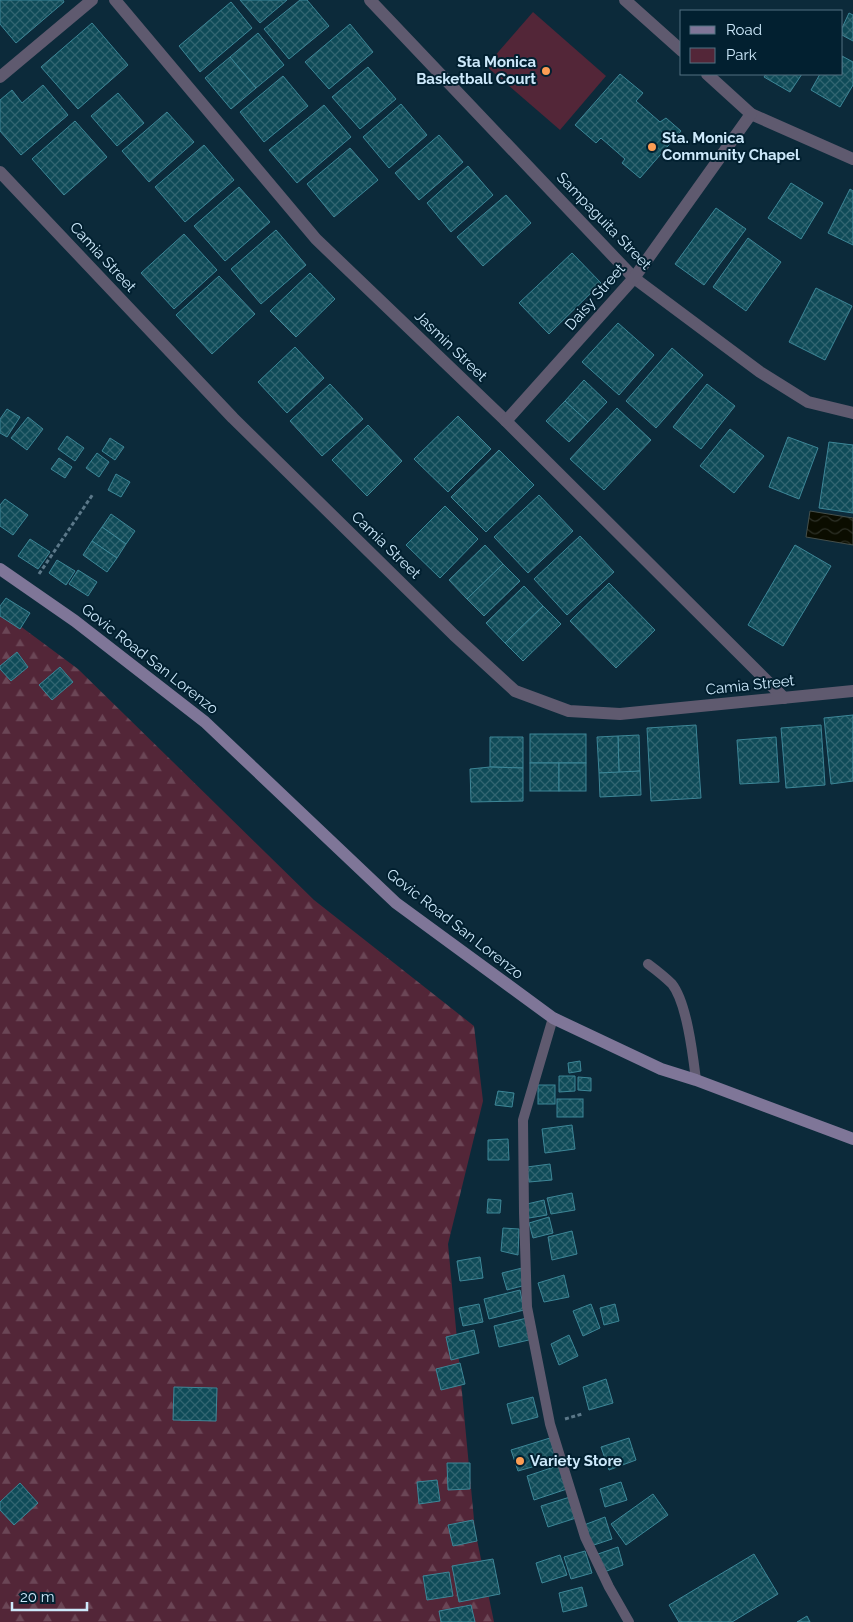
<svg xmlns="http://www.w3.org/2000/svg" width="853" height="1622" font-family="Raleway,sans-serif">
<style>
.green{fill:#532638}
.forest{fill:url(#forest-firs)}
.water{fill:url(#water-waves);stroke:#454f4b}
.building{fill:url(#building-cross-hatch);stroke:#3d8697}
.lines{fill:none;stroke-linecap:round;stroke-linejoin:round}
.path{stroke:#5b7889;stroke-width:3;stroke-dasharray:4 2.5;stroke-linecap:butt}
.lane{stroke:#5f5a6f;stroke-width:10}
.street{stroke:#5f5a6f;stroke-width:12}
.secondary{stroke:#7f7698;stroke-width:12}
.poi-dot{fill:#fc9d54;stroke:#022030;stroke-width:2}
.labels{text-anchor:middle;stroke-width:4;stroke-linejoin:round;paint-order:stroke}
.poi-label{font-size:15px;font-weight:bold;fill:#cde9fb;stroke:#022030;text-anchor:start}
.street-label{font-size:15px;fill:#cde9fb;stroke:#022030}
</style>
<defs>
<pattern id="forest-firs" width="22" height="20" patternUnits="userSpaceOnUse" patternTransform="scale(1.25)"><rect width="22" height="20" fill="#532638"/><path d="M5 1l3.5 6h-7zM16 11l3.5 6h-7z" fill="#6b4656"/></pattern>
<pattern id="water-waves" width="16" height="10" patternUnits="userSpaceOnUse" patternTransform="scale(1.25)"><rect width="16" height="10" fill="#0b0d00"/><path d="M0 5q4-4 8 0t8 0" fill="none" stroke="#2d3026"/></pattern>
<pattern id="building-cross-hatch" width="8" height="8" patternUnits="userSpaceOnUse" patternTransform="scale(1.25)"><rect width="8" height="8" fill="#0f4b58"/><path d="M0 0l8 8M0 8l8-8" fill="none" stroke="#316571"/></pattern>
</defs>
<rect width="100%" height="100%" fill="#0c2a3a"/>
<path class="green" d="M533 12 606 76 560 130 486 66Z"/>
<path class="forest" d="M0 611 78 669 314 900 474 1026 483 1101 448 1244 475 1530 494 1622H0Z"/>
<path class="water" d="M810 511 853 518V545L806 537Z"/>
<g class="building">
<path d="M0 0H63L64 2 16 43 0 24Z"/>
<path d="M240 0H287L260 23Z"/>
<path d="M300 0H307L329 26 289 59 264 29Z"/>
<path d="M231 2 252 28 200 72 179 46Z"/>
<path d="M849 13 853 15V41L842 35V28Z"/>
<path d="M92 23 128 65 78 109 41 67Z"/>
<path d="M350 24 373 52 329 89 305 62Z"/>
<path d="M258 33 284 65 256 88 230 57Z"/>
<path d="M842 56 853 62V85L840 107 811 90 820 74H842Z"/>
<path d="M230 57 256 88 231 109 205 78Z"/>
<path d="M368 67 396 99 360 129 332 97Z"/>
<path d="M620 74 643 93 636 101 660 122 666 118 681 131 640 178 622 163 625 159 601 138 596 143 575 125Z"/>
<path d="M766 74H802L790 92 764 77Z"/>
<path d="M283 76 308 106 264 142 240 112Z"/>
<path d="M43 85 68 115 21 155 0 131V100L12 90 22 103Z"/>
<path d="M118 93 144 123 117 146 91 116Z"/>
<path d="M401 104 427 135 389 168 363 137Z"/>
<path d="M324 105 351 137 297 183 269 150Z"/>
<path d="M167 112 194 142 149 182 122 151Z"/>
<path d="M75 121 107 157 64 195 32 159Z"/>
<path d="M439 135 463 162 419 200 395 173Z"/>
<path d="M204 145 234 180 185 222 155 187Z"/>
<path d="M350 148 378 180 334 217 307 184Z"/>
<path d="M468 166 493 195 451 232 427 203Z"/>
<path d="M791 183 823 203 801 239 768 218Z"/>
<path d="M239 187 270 222 225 261 194 226Z"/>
<path d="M850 189 853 191V245L828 233Z"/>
<path d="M506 195 531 223 483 266 457 237Z"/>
<path d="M716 208 746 229 704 285 675 264Z"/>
<path d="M276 230 306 265 261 304 231 269Z"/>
<path d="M184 234 217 270 174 309 141 273Z"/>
<path d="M748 238 781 262 746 311 713 287Z"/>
<path d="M572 253 601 283 549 334 519 303Z"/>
<path d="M310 273 335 299 296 337 270 311Z"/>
<path d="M219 276 255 314 212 354 176 315Z"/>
<path d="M816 288 852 306 825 360 789 342Z"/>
<path d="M618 323 654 355 619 395 582 362Z"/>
<path d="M295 347 324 378 287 413 258 382Z"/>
<path d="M672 348 703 375 656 428 626 401Z"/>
<path d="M584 380 607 402 588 422 565 401Z"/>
<path d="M330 384 363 419 322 456 290 421Z"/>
<path d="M707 384 735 406 701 449 673 427Z"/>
<path d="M565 401 588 422 569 442 546 421Z"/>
<path d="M617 408 651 440 604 490 570 459Z"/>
<path d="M7 409 20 417 7 437 0 433V419Z"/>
<path d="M458 416 491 449 448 492 414 459Z"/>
<path d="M28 417 43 429 27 450 11 438Z"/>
<path d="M368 425 402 461 367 496 332 460Z"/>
<path d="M730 429 764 456 734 493 700 466Z"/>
<path d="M67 436 84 448 75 461 58 449Z"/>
<path d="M788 437 818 448 799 499 769 487Z"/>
<path d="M110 438 124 447 115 460 102 451Z"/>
<path d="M829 442 853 445V513L819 508Z"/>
<path d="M499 450 534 485 486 532 451 497Z"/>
<path d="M97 453 109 462 99 477 86 468Z"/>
<path d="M59 458 72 467 65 478 51 469Z"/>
<path d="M116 474 130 482 121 497 108 490Z"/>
<path d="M539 495 573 531 528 573 494 537Z"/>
<path d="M5 499 28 515 13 535 0 526V505Z"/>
<path d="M445 506 478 539 440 578 406 545Z"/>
<path d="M111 514 135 531 126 544 102 527Z"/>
<path d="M102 527 126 544 117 558 92 541Z"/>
<path d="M580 536 614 572 567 615 534 579Z"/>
<path d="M30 539 50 552 38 569 18 556Z"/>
<path d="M92 541 117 558 107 572 83 555Z"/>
<path d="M485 545 503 564 467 599 449 580Z"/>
<path d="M795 545 831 566 783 646 748 625Z"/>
<path d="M57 560 75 571 66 585 49 573Z"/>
<path d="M503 564 520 581 484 616 467 599Z"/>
<path d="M78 570 97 582 88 596 69 584Z"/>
<path d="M609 583 655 630 616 668 570 621Z"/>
<path d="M524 586 543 606 505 643 486 623Z"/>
<path d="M6 598 30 613 20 629 0 616V606Z"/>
<path d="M543 606 561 624 523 661 505 643Z"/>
<path d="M17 652 28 667 11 681 0 669V666Z"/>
<path d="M60 667 73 682 52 700 39 685Z"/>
<path d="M853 715V781L831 784 824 718Z"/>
<path d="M696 725 701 798 651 801 647 728Z"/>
<path d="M821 725 825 785 786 788 781 728Z"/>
<rect x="530" y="734" width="56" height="29"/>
<path d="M639 735 640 771 619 773 618 736Z"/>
<path d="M618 736 619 773H599L597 737Z"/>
<path d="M490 737H523V768L490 767Z"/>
<path d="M776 737 779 782 740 784 737 740Z"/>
<rect x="530" y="763" width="29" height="28"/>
<rect x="559" y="763" width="27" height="28"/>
<path d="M490 767 523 768V801L471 802 470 769Z"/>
<path d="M640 771 641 795 600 797 599 773Z"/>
<path d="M580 1061 581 1071 569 1073 568 1063Z"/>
<path d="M559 1076H575V1091L559 1092Z"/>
<path d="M578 1077 591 1078V1091L578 1090Z"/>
<rect x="538" y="1085" width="17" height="19"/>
<path d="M498 1091 514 1093 512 1107 495 1105Z"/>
<rect x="557" y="1099" width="26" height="18"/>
<path d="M572 1125 575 1149 545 1153 542 1129Z"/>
<path d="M508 1139 509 1160H488V1140Z"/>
<path d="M550 1164 552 1180 529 1182 527 1167Z"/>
<path d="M572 1193 575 1210 551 1214 547 1198Z"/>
<path d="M488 1199 501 1200 500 1213H487Z"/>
<path d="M544 1200 547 1215 529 1218 527 1204Z"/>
<path d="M549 1217 553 1233 533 1238 529 1223Z"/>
<path d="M503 1228 519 1229 518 1255 501 1251Z"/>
<path d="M572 1231 577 1254 552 1260 548 1237Z"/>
<path d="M480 1257 483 1278 460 1281 457 1261Z"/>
<path d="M522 1268 526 1285 507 1290 502 1273Z"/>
<path d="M564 1275 569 1297 544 1302 538 1283Z"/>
<path d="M520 1290 524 1310 489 1319 484 1299Z"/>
<path d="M479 1304 483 1322 463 1326 459 1308Z"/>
<path d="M591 1304 600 1328 583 1336 573 1311Z"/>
<path d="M615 1304 619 1321 604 1325 600 1308Z"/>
<path d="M527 1318 533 1339 499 1347 494 1326Z"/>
<path d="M474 1330 479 1353 451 1360 446 1337Z"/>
<path d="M569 1335 578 1356 559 1365 551 1344Z"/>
<path d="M460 1363 465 1384 441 1390 436 1369Z"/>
<path d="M606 1379 613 1403 589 1410 583 1387Z"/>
<path d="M174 1387 217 1388 216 1421 173 1420Z"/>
<path d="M533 1397 538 1417 512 1424 507 1404Z"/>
<path d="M550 1438 557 1460 518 1471 511 1450Z"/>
<path d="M629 1438 636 1460 609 1470 601 1447Z"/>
<path d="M447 1463H470V1489L448 1490Z"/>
<path d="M560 1465 567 1489 534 1500 527 1476Z"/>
<path d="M437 1480 440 1501 419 1504 417 1482Z"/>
<path d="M621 1482 627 1500 605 1507 600 1489Z"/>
<path d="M20 1483 38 1503 14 1525 0 1510V1502Z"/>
<path d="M653 1494 668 1515 626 1545 611 1524Z"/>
<path d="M570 1497 576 1518 548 1527 541 1506Z"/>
<path d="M605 1517 612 1539 591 1546 584 1525Z"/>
<path d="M473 1520 477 1541 453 1546 448 1525Z"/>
<path d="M618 1547 623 1565 604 1572 598 1554Z"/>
<path d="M585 1551 592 1573 571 1579 564 1557Z"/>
<path d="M754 1554 778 1594 732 1622H679L669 1605Z"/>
<path d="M560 1555 567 1575 542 1583 536 1563Z"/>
<path d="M493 1559 500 1594 459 1602 452 1566Z"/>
<path d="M449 1572 453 1596 427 1600 423 1576Z"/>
<path d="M582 1587 587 1606 563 1612 559 1593Z"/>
<path d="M471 1605 475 1622H441L439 1611Z"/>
<path d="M807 1616 810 1622H797Z"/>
</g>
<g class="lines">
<g class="path">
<path d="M39 574 93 494"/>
<path d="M565 1419 582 1414"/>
</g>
<g class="lane">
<path d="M648 964C656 970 665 977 672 984 687 1003 693 1056 696 1080"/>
<path d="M553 1018 523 1120 524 1213 527 1307 550 1424 585 1537 609 1587 629 1622"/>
</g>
<g class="street">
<path d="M115 0 316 239 506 421 784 698"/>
<path d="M370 0 634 278 760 372 808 402 853 413"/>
<path d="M625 0 682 51"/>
<path d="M707 74 751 114 853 159"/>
<path d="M0 77 92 0"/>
<path d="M0 172 233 418 454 635 515 691 569 711 620 714 853 691"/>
<path d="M506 421 634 278 751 114"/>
</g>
<path class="secondary" d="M0 569 75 621 205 722 396 903 553 1018 661 1069 696 1080 853 1139"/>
</g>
<g class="poi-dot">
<circle cx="546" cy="71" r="5"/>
<circle cx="652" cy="147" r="5"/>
<circle cx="520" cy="1461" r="5"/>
</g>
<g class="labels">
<g class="poi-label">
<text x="536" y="67" text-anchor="end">Sta Monica<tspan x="536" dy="17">Basketball Court</tspan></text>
<text x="662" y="143">Sta. Monica<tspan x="662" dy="17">Community Chapel</tspan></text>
<text x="530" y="1466">Variety Store</text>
</g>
<g class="street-label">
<text transform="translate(604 221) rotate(46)" y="5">Sampaguita Street</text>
<text transform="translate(103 257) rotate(47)" y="5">Camia Street</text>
<text transform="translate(595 297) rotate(-49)" y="5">Daisy Street</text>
<text transform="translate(451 346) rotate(44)" y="5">Jasmin Street</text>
<text transform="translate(386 545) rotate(44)" y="5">Camia Street</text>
<text transform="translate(150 659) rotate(38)" y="5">Govic Road San Lorenzo</text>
<text transform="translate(750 685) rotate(-6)" y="5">Camia Street</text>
<text transform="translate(455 924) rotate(38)" y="5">Govic Road San Lorenzo</text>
</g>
</g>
<rect x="680" y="10" width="162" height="65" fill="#022030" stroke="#537081"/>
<rect x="690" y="26" width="25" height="8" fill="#7f7698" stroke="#537081"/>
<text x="726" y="35" font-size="15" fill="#cde9fb">Road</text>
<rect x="690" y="48" width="25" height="15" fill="#532638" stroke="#537081"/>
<text x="726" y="60" font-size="15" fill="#cde9fb">Park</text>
<path d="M12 1602v8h75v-8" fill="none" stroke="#cde9fb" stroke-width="2.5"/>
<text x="20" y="1602" font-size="15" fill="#cde9fb" stroke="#022030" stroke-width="4" paint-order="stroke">20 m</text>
</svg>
